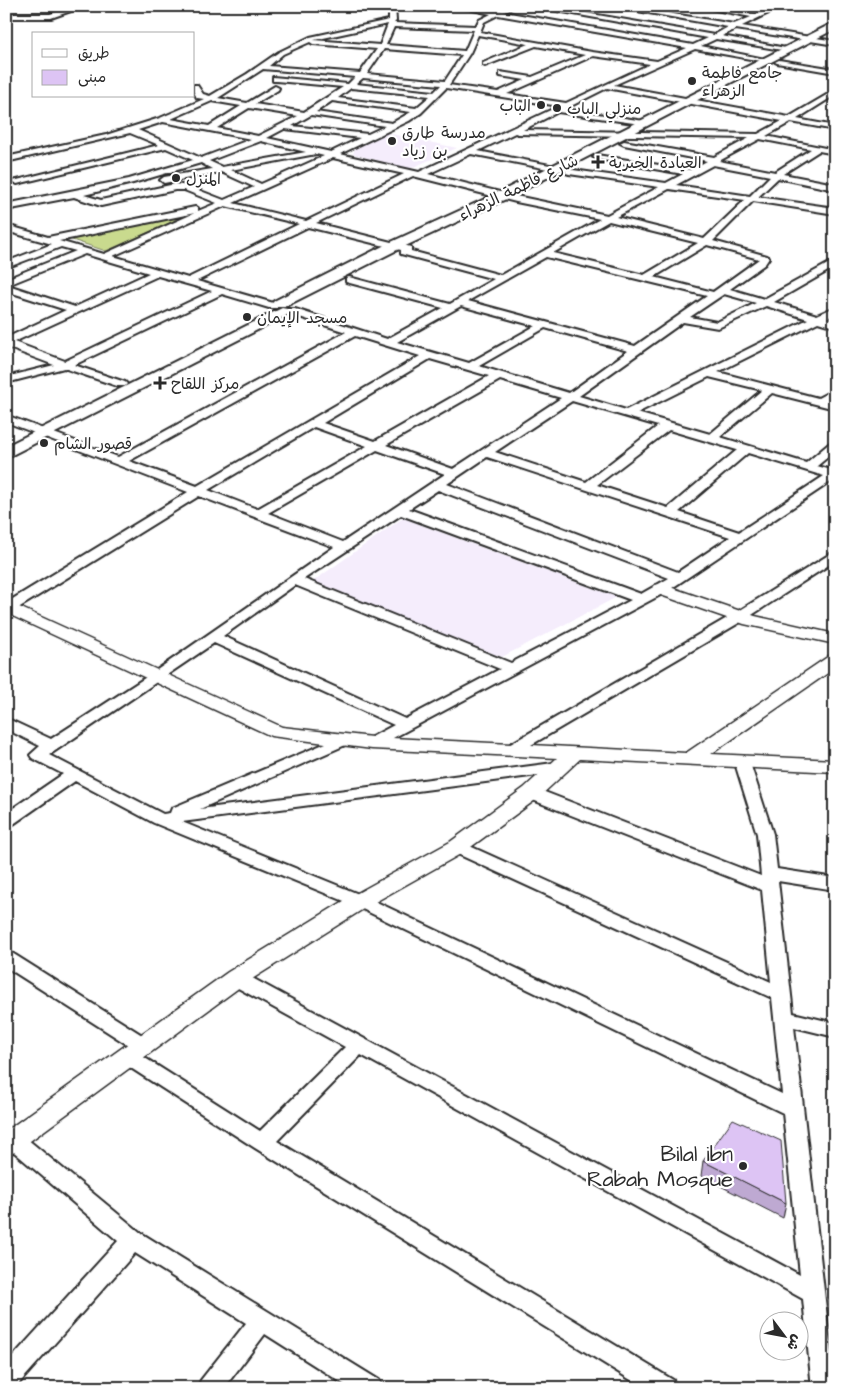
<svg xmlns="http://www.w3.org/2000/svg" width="841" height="1394" font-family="'Architects Daughter','Playpen Sans Arabic',sans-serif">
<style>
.built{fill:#f5edfc}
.green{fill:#c9da8e;stroke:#7a825c}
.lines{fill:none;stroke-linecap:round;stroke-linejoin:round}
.minor-casing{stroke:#2b2b2b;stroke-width:4}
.tertiary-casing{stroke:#2b2b2b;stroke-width:3}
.secondary-casing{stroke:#2b2b2b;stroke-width:4}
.minor{fill:#fff;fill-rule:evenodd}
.tertiary{fill:#fff;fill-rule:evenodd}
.secondary{fill:#fff;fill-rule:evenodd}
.wall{fill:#bea9d2;stroke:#2b2b2b}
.building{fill:#ddc4f4;stroke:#2b2b2b}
.poi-dot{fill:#2b2b2b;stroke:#fff;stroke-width:2}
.labels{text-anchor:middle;stroke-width:4.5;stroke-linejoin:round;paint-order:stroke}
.far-poi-label{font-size:16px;fill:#2b2b2b;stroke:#fff;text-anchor:start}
.far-street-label{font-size:16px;fill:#2b2b2b;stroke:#fff}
.near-poi-label{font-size:22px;fill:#2b2b2b;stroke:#fff;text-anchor:end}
</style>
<rect width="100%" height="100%" fill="#fff"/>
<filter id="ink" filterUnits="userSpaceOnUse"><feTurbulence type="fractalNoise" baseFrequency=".02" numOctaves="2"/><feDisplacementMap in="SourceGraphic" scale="10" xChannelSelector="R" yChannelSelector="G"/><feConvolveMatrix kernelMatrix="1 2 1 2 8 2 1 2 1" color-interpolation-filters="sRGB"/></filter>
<g filter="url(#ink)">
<g class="built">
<path d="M387 133 457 148 409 169 353 154 355 149Z"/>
<path d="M403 518 491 551 617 597 502 657 312 582Z"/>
</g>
<path class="green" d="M171 217 176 220 106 251 69 239Z"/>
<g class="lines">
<defs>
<g id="minor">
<path d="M75 6H85L51 18H6V14H50Z"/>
<path d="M389 6H395L396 21 394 23 476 26 479 20 491 14 455 6C469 6 483 11 496 11 502 10 508 6 515 6L504 12 693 45 708 38 529 6H545L714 35 728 27 609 6H625L734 24 751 17 696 6C716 6 738 14 756 14 765 13 773 6 783 6L742 26 835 41V45L736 29 722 36 791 49 788 51 716 39 701 46 770 60 767 62 695 49 614 85 789 117 835 90V95L797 119 835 126V130L791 122 766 136 835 150V154L819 151 783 174 835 184V190L778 178 758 197 835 208V214L753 201 713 241 767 256 769 258 765 264 730 289 764 299 835 260V267L774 302 817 315 835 307V314L827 318 835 321V327L818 322 718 372 818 398 835 389V397L829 401 835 402V409L772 393 720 437 806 463 831 442H835V451L817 466 835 471V479L666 592 378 746H366L364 743 366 740 394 725 214 643 49 755 163 814 170 813 172 808 345 735 350 737 353 740 350 743 200 809 561 762 567 764 569 767 567 770 561 772 182 822 366 897 782 1094 772 998 451 851 449 847 451 843 457 841 463 843 771 982 762 890 525 797 523 793 525 789 531 788 537 789 761 876 757 834 734 760 736 757H748L773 834 777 869 835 878V890L778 881 793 1013 835 1023V1037L794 1027 835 1388H812L803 1299 361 1055 277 1141 673 1380 677 1388H644L255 1148 120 1061 117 1056 120 1051 127 1049 134 1051 260 1131 345 1047 229 983 227 978 229 973 236 971 243 973 800 1275 783 1113 354 905 154 823 75 781 12 825 6 826V813L63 774 32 758 30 755 40 746 6 729V718L51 739 154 672 334 547 199 496 15 610H6V603L188 492 6 422V415L118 457 346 332 287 313V309H295L387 339 443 308 346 282V278L349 277 450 304 494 279 401 254V250L308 227 197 281 277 304V308H269L222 294 74 365 125 382 127 384 125 386H117L64 368 6 383V377L54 365 6 347V338L66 310 6 291V279L76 251 61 247 6 268V262L52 244 6 231V225L48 237 195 207 198 208V211L217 203 184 190H175L101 206 74 197 6 210V204L129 179 193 160 166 148 17 184 13 181 159 145 130 133 6 162V157L106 135 160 118 204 99 197 98 194 92V85H197L203 94 210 96 247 74 279 52 310 37 389 20ZM498 15 687 48 657 61 592 52 480 32 484 22ZM388 24 380 45 313 40H314ZM394 27 474 30 465 51 386 45ZM478 35 528 44 483 63V65L485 66 536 46 585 55 532 77 500 72V76L525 80 498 92 449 85 470 53ZM310 42 313 44 377 49 360 73 269 66 283 54ZM384 49 462 55 445 81 367 74ZM593 56 650 64 566 103 507 94ZM263 69 355 77 348 84 273 77V81H276L343 87 304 112 255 104 278 90 279 88 275 86 247 103 218 98ZM363 78 441 85 434 92 356 84ZM351 88 430 96 416 108 338 98ZM446 88 559 106 419 172 340 154 409 121 421 113ZM607 88 782 121 758 134 523 130 558 112 647 125 648 123 644 121 565 109ZM212 101 241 106 209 126 171 119ZM332 101 411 112 392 123 316 112ZM249 108 298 116 258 136 217 128ZM311 115 385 126 368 134 292 126ZM163 122 251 139 201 158 138 130ZM284 129H285L360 138 331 152 267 138ZM515 133 518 134 749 138 714 157 624 141 620 143 624 145 707 161 690 170 597 155 593 157 597 159 683 174 666 183 566 169V173L569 174 659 187 607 215 516 196 428 174 471 154 558 171V167L555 166 478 151ZM760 139 811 149 775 172 719 161ZM261 141 306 152 222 167 209 161ZM316 154 324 156 261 184 231 170ZM333 158 404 174 306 221 233 203ZM201 163 212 169 164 177 160 180 164 183 221 172 254 187 224 200 188 186 175 184 101 200 84 195 133 183ZM713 165 770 176 750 196 676 185ZM413 176 516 202 600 219 501 275 411 251V247L316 223ZM669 189 745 200 704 239 616 217ZM225 206 299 224 188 278 113 256ZM197 212 104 254 59 241 195 213ZM609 221 698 243 644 275 553 253ZM707 245 759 259 713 292 654 277ZM85 254 149 273 75 307 8 285ZM546 257 707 296 635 346 468 301ZM158 276 212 291 65 361 14 342ZM724 294 756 303 717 322 690 317ZM461 306 535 326 469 363 397 342ZM766 306 808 319 626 410 579 396 683 322 718 328ZM545 328 628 351 569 393 479 366ZM355 336 420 356 197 486 129 461ZM430 359 489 376 375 441 323 423ZM709 377 762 390 710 434 637 413ZM500 380 561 398 453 469 386 445ZM572 401 658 426 586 482 495 452ZM314 427 367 446 257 509 208 490ZM669 430 737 450 668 508 597 485ZM377 450 445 474 343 542 268 513ZM748 453 824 476 739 532 679 512ZM487 457 730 537 678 572 447 484ZM438 490 669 578 641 594 409 509ZM401 515 631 600 511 663 304 579ZM295 585 500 669 405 719 223 636Z"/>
<path d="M779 60 835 69V73L777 63 775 62Z"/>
<path d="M835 551V561L744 620 519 752H507L505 749 507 746 734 614Z"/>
<path d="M6 952 12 953 150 1040 153 1045 150 1050 143 1052 136 1050 6 967Z"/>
<path d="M6 1127 15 1129 141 1233 379 1380 383 1388H350L265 1334 224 1388H197L201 1380 246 1323 135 1253 15 1388H6V1364L118 1241 6 1145Z"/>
</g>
<g id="tertiary">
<path d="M661 584 755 616 835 634V644L744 624 655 593 652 589 655 585Z"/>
<path d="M6 601 282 727 372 737 686 753 829 656 835 655V668L711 754 835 760V772L580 759 538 798 464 852 368 906 244 984 15 1152 6 1155V1131L228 972 352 896 450 842 524 788 557 758 372 749 271 736 6 613Z"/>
</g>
<g id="secondary">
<path d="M835 22V29L506 199 399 249 284 307H274L272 304 274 301 389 243 498 193Z"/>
<path d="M282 308 287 309 289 312 287 315 6 458V446Z"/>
</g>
</defs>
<use href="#minor" class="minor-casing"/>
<use href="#tertiary" class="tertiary-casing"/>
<use href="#secondary" class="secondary-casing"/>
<use href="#minor" class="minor"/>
<use href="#tertiary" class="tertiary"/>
<use href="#secondary" class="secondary"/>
</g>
<path class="wall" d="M703 1161 786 1203 783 1218 701 1176Z"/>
<path class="building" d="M733 1119 781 1141 786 1203 703 1161Z"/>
</g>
<g class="poi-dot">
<circle cx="692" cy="81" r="5"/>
<circle cx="541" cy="105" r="5"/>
<circle cx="557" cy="108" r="5"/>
<circle cx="392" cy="141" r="5"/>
<path d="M595.5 154.5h5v5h5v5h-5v5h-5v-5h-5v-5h5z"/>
<circle cx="176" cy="178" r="5"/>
<circle cx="247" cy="317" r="5"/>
<path d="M157.5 375.5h5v5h5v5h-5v5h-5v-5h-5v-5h5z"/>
<circle cx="44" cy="443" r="5"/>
<circle cx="743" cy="1166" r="5"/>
</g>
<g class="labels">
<g class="far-poi-label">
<text x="702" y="78">جامع فاطمة<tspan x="702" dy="18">الزهراء</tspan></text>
<text x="531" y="111" text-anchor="end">الباب</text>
<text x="567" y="114">منزلي الباب</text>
<text x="402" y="138">مدرسة طارق<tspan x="402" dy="18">بن زياد</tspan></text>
<text x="609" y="168">العيادة الخيرية</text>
<text x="186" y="184">المنزل</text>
<text x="257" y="323">مسجد الإيمان</text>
<text x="171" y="389">مركز اللقاح</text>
<text x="54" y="449">قصور الشام</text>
</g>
<g class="far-street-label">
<text transform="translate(518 187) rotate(-26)" y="6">شارع فاطمة الزهراء</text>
</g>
<g class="near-poi-label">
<text x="733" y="1161">Bilal ibn<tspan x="733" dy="25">Rabah Mosque</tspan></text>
</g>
</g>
<rect width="841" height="1394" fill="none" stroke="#fff" stroke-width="25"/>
<rect x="12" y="12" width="816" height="1369" fill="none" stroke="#2b2b2b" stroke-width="2" filter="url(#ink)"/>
<rect x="32" y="32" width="162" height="65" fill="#ffffff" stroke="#aaaaaa"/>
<rect x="42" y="49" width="25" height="8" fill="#ffffff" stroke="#aaaaaa"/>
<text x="78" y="58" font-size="15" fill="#2b2b2b">طريق</text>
<rect x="42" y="70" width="25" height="15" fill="#ddc4f4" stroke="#aaaaaa"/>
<text x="78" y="82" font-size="15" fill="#2b2b2b">مبنى</text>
<g transform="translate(784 1336) rotate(122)"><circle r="24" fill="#ffffff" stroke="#aaaaaa"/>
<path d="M0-4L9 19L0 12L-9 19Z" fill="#2b2b2b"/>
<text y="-8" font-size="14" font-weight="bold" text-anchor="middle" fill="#2b2b2b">ش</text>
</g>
</svg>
